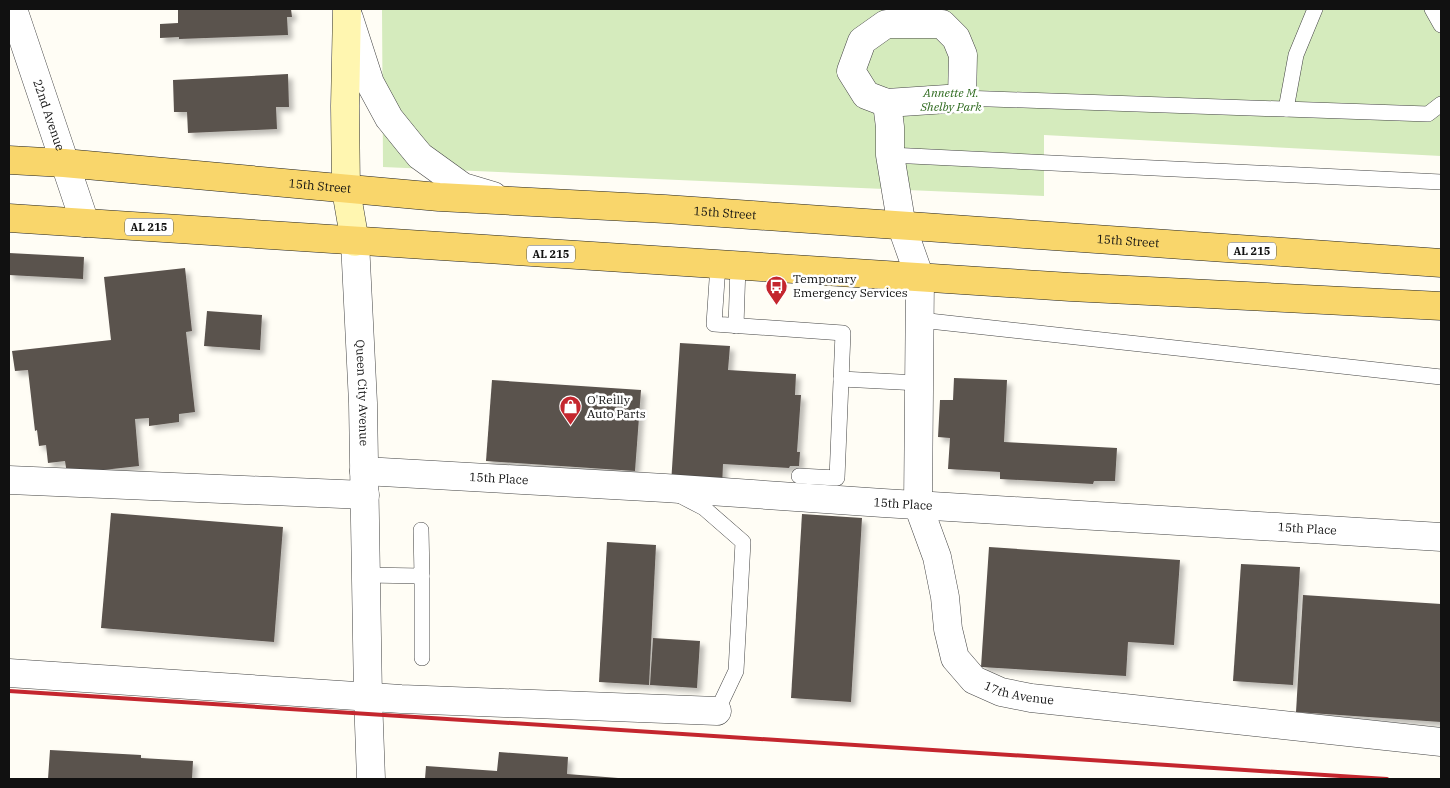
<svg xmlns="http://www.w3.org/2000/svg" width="1450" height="788" font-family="'IBM Plex Serif',serif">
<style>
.green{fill:#d5ebbd}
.building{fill:#5a524d;filter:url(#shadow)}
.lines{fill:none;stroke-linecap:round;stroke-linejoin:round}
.service-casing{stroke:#444;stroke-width:16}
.minor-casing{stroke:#444;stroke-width:29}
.tertiary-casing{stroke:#444;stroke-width:29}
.secondary-casing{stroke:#333;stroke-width:29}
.primary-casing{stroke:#222;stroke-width:29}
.service{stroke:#fff;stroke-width:15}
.minor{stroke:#fff;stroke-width:28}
.tertiary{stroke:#fff;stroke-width:28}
.secondary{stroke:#fff6b0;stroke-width:28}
.primary{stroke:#f9d66b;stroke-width:28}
.rail{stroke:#c4262e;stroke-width:4}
.labels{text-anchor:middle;stroke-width:5;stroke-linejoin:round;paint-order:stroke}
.shield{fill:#fff;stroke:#585858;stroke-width:1}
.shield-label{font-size:11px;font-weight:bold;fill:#111}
.park-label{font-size:12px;font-style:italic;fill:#2f6b1f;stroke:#fff}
.street-label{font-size:12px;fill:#111;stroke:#fff}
.poi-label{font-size:12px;fill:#111;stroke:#fff;text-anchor:start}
</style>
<defs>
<filter id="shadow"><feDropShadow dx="4.5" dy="4.5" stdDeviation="2.5" flood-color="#0004"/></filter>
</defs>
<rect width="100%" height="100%" fill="#fffdf5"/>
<path class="green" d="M382 9H1441V156L1044 135V196L383 167Z"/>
<g class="building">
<path d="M178 9H291L292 17H287L288 35 179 39V37L160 38V24L178 23Z"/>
<path d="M288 74 289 107H276L277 129 188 133 187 112H174L173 80Z"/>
<path d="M9 253 84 257 83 279 9 275Z"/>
<path d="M185 268 192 331 186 332 195 412 179 414V422L149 426V418L135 419 139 466 67 474 65 461 48 463 46 445 39 446 37 430 35 431 28 370 15 371 12 351 111 340 104 277Z"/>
<path d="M207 311 262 315 260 350 204 346Z"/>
<path d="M680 343 730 346 728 370 796 374 795 395H801L797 452H800L799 466H790L789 468 723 464 722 488 671 484Z"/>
<path d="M954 378 1007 380 1004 442 1117 448 1115 481H1094L1093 484 1000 479V472L948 469 950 438 938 437 940 400H953Z"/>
<path d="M492 380 641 390 635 471 486 461Z"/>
<path d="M111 513 283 527 274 642 101 628Z"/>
<path d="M802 514 862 518 851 702 791 698Z"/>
<path d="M607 542 656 545 649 685 599 682Z"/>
<path d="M989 547 1180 560 1174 645 1128 642 1126 676 981 667Z"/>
<path d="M1241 564 1300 567 1293 685 1233 681Z"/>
<path d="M1303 595 1441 604V722L1296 712Z"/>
<path d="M653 638 700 641 697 688 650 685Z"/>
<path d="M50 750 141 755V758L193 761 192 779H48Z"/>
<path d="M499 752 568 757 567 774 618 778V779H425L426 766 497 771Z"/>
</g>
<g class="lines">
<defs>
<g id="service">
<path d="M1432 9 1441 25"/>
<path d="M962 98 1428 114 1441 104"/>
<path d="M1286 109 1296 55 1315 9"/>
<path d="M890 155 1441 182"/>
<path d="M718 265 714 324 843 333 837 478 799 476"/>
<path d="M920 320 1441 377"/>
<path d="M736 326 738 266"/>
<path d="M841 379 919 383"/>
<path d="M677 494 704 508 743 542 736 671 717 711"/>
<path d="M366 575 422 576 421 530"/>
<path d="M422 576V658"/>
</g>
<g id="minor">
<path id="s1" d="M13 9 85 223"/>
<path d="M886 24H942L956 38 963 55 962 98 887 103 866 95 851 71 862 41Z"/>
<path id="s2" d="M887 103 890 127V155L902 227 920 278 918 505 937 557 945 597 948 629 955 658 974 680 1001 692 1031 698 1441 742"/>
<path id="s3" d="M355 242 363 403 368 697 371 779"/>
<path id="s4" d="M364 471 665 488 883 503 1441 537"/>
<path d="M9 480 365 495"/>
<path d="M9 673 401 699 717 711"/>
</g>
<path id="tertiary" d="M349 18 370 83 389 118 410 144 420 156 463 187 493 196"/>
<path id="secondary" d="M347 9 345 106 346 190 355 242"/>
<g id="primary">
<path id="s5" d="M9 160 64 163 439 197 665 209 1441 263"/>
<path d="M9 218 1070 287 1441 306"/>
</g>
</defs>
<use href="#service" class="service-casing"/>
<use href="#minor" class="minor-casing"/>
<use href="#tertiary" class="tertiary-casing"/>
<use href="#secondary" class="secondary-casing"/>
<use href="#primary" class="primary-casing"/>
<use href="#service" class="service"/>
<use href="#minor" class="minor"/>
<use href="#tertiary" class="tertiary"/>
<use href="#secondary" class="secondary"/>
<use href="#primary" class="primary"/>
<path class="rail" d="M9 691 1387 779"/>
</g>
<defs>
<symbol id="bus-pin" viewBox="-11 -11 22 30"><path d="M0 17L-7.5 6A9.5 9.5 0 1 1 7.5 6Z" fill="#c4262e" stroke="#fff"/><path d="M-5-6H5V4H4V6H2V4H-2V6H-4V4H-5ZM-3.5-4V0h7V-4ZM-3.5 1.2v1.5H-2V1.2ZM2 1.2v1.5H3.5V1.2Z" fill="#fff"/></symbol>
<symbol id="shop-pin" viewBox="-11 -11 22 30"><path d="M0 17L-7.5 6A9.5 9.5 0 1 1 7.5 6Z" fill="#c4262e" stroke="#fff"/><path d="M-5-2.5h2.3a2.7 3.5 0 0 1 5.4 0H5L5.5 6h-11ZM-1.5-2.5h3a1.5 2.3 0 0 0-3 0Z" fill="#fff"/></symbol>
</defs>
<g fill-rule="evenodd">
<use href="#bus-pin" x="764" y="274" width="25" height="34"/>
<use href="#shop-pin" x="558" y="394" width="25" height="34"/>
</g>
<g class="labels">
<g class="shield">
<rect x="125" y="218.5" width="48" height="17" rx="4"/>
<rect x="1228" y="242.5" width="48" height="17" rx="4"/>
<rect x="527" y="245.5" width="48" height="17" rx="4"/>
</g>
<g class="shield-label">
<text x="149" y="231">AL 215</text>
<text x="1252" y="255">AL 215</text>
<text x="551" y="258">AL 215</text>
</g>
<g class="park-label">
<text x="951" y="97">Annette M.<tspan x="951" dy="14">Shelby Park</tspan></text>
</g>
<g class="street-label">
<text dy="4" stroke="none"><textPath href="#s1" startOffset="112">22nd Avenue</textPath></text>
<text dy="4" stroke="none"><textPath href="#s5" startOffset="312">15th Street</textPath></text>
<text dy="4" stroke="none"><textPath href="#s5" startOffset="718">15th Street</textPath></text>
<text dy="4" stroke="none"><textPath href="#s5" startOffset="1122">15th Street</textPath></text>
<text dy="4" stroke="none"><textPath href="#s3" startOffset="151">Queen City Avenue</textPath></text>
<text dy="4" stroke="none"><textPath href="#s4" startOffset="135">15th Place</textPath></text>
<text dy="4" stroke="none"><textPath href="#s4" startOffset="540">15th Place</textPath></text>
<text dy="4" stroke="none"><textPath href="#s4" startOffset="945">15th Place</textPath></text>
<text dy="4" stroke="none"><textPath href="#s2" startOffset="641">17th Avenue</textPath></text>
</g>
<g class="poi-label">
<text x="793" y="283">Temporary<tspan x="793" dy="14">Emergency Services</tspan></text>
<text x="587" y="404">O'Reilly<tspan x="587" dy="14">Auto Parts</tspan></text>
</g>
</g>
<rect width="1450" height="788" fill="none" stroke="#111111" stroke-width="20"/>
</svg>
